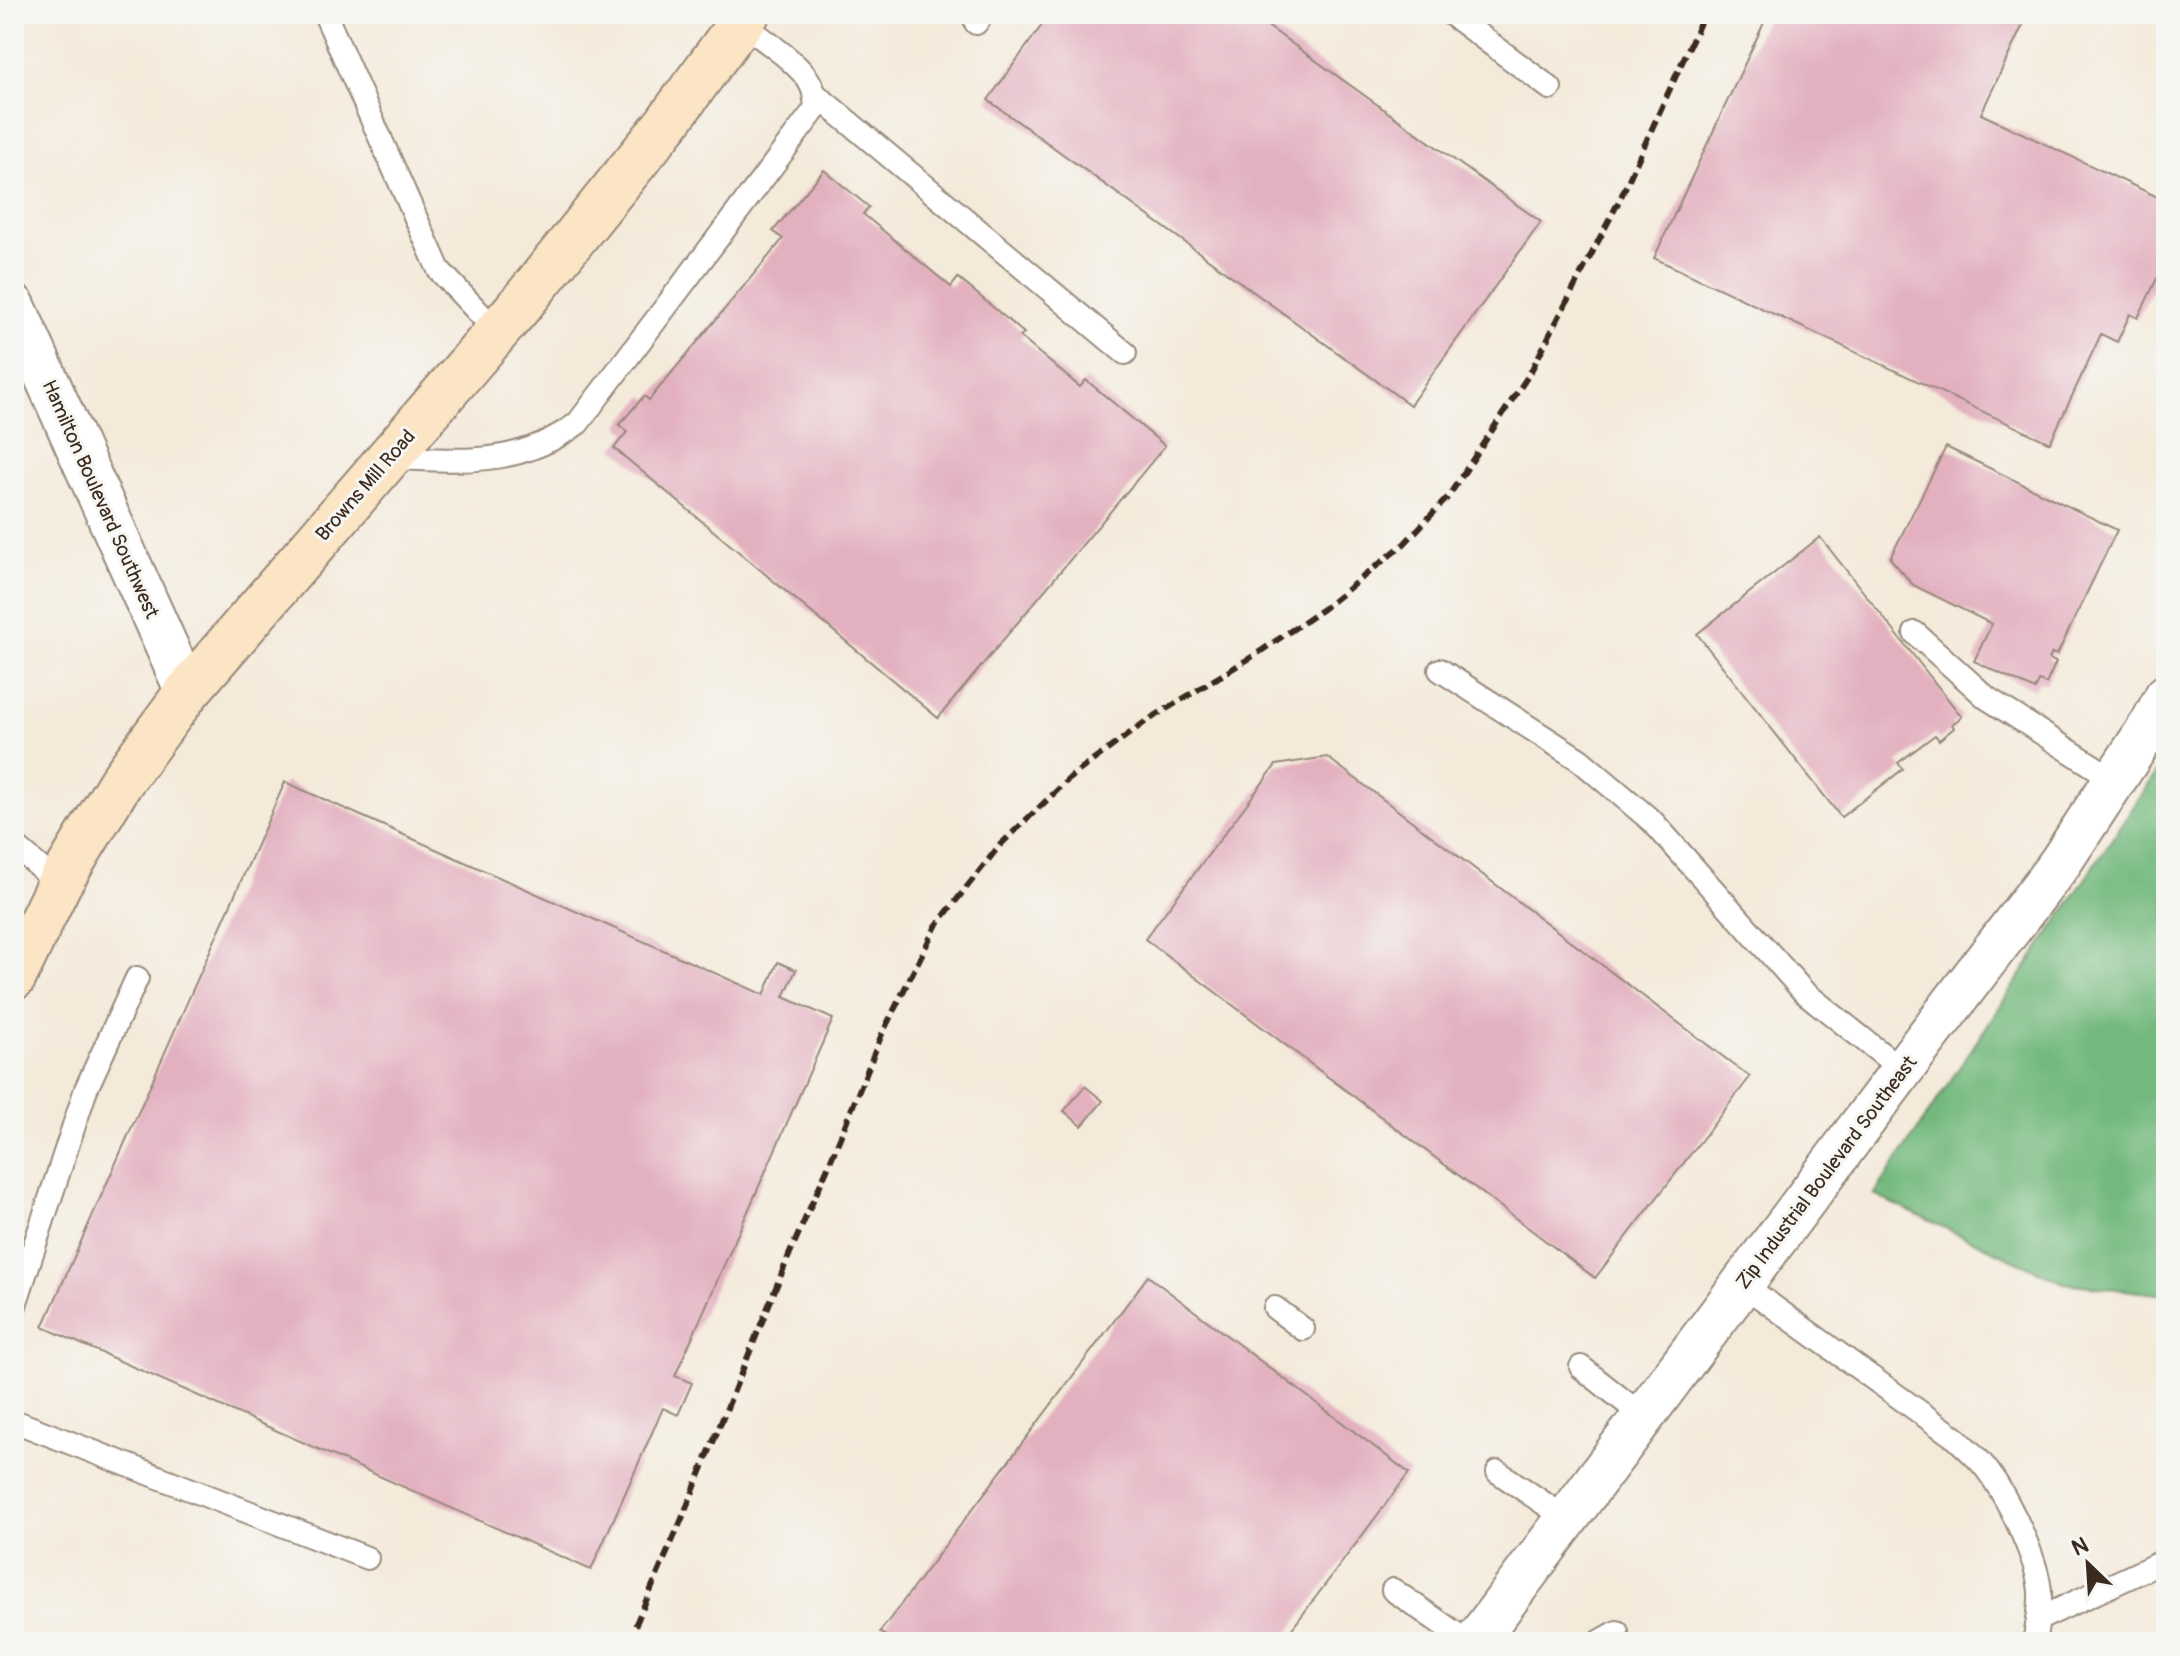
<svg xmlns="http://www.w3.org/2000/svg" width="2180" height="1656" font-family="Pangolin,sans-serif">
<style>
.forest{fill:#73b97e;stroke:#57724e;stroke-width:2}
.building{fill:#e3b0c0}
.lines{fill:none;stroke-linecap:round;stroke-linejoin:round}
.lane-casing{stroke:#988a7c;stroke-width:26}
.street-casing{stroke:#988a7c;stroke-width:46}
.secondary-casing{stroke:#988a7c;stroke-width:48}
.lane{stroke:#fff;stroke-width:22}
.street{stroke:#fff;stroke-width:42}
.secondary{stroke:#fce5c4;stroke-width:44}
.rail{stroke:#3b2a1e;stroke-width:6;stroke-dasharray:12 6;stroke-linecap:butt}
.labels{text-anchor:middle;stroke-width:6;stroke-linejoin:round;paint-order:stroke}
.street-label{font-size:20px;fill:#3b2a1e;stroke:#f6f6f2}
</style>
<rect width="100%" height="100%" fill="#f6f6f2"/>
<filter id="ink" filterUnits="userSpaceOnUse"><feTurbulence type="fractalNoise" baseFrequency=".0125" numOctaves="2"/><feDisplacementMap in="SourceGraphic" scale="16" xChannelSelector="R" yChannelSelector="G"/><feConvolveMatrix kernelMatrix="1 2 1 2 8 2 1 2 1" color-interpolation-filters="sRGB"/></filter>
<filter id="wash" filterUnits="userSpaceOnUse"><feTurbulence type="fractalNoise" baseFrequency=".006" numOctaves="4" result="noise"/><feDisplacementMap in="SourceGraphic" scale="32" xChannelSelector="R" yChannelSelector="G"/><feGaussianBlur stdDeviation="1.8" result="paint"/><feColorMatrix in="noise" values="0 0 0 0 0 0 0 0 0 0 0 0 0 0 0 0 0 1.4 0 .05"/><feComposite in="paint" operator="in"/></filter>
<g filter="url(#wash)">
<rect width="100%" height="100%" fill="#f4eada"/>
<path class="forest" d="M2166 758V1295L2064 1283 1874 1195Z"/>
<g id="blocks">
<g class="building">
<path d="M1050 14H1251L1541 222 1410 405 988 100Z"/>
<path d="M1768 14H2028L1981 114 2166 201V260L2138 318 2130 314 2117 342 2101 334 2050 443 1654 258Z"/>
<path d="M824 170 869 207 863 214 951 287 958 278 1024 333 1020 337 1080 387 1086 380 1165 446 938 718 614 448 627 432 619 425 644 396 649 400 783 239 773 231Z"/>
<path d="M1946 447 2117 530 2057 655 2052 653 2049 659 2056 662 2046 684 2039 681 2035 690 1974 661 1992 624 1913 585 1890 558Z"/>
<path d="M1820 537 1962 717 1952 724 1954 728 1939 740 1935 735 1898 763 1903 769 1841 817 1697 634Z"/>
<path d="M1327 757 1750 1077 1595 1278 1145 939 1276 765Z"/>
<path d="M285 782 764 995 778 962 796 970 784 997 833 1019 675 1376 692 1383 678 1415 663 1408 591 1570 43 1327Z"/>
<path d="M1085 1086 1103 1101 1082 1126 1064 1111Z"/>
<path d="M1148 1276 1409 1473 1282 1642H893L880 1632Z"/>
</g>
</g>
</g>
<g filter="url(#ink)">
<use href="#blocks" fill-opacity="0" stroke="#988a7c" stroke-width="2"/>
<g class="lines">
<defs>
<g id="lane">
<path d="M325 14 439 270 497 332"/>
<path d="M1451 14 1550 88"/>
<path d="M976 23 983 14"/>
<path d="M815 94 1125 353"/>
<path d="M389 458C461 460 517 468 578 423L816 108C815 99 815 91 810 83 799 62 760 38 741 22"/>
<path d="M1915 633 1987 698 2115 780"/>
<path d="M1440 670 1580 760 1653 822 1804 992 1902 1070"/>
<path d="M14 845 59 884"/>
<path d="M1742 1284 1957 1439C1966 1448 1976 1456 1984 1466 2005 1492 2038 1559 2040 1592 2041 1609 2037 1626 2034 1642"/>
<path d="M14 1308 86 1089 137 978"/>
<path d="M1275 1308 1303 1329"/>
<path d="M1581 1367 1644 1417"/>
<path d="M14 1421 367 1558"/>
<path d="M1498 1472 1567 1519"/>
<path d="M1393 1590 1468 1642"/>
<path d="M2039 1619 2166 1560"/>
<path d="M1599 1642 1617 1632"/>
</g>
<g id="street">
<path d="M14 306 187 692"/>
<path d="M1475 1642 1902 1070 2060 863 2152 723 2166 696"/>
</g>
<path id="secondary" d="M14 977 59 884 120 783 187 692 521 304 667 123 747 14"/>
</defs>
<use href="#lane" class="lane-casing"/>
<use href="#street" class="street-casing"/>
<use href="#secondary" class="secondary-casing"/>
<use href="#lane" class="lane"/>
<use href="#street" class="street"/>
<use href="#secondary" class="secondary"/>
<path class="rail" d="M628 1642 681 1521 790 1253 828 1167 882 1034 936 926 1000 845 1072 776 1145 722 1255 655 1323 609 1404 544 1448 497 1530 373 1620 199 1704 14"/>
</g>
</g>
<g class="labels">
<g class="street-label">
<text transform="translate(365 485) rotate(-49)" y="7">Browns Mill Road</text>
<text transform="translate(101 499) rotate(66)" y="7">Hamilton Boulevard Southwest</text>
<text transform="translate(1826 1172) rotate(-53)" y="7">Zip Industrial Boulevard Southeast</text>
</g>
</g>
<rect width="2180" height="1656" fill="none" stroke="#f6f6f2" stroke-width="48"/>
<g transform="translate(2088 1564) rotate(335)" stroke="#f6f6f2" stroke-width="6" paint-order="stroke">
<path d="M0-6L14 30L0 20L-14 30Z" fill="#3b2a1e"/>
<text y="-12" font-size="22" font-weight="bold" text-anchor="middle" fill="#3b2a1e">N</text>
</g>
</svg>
